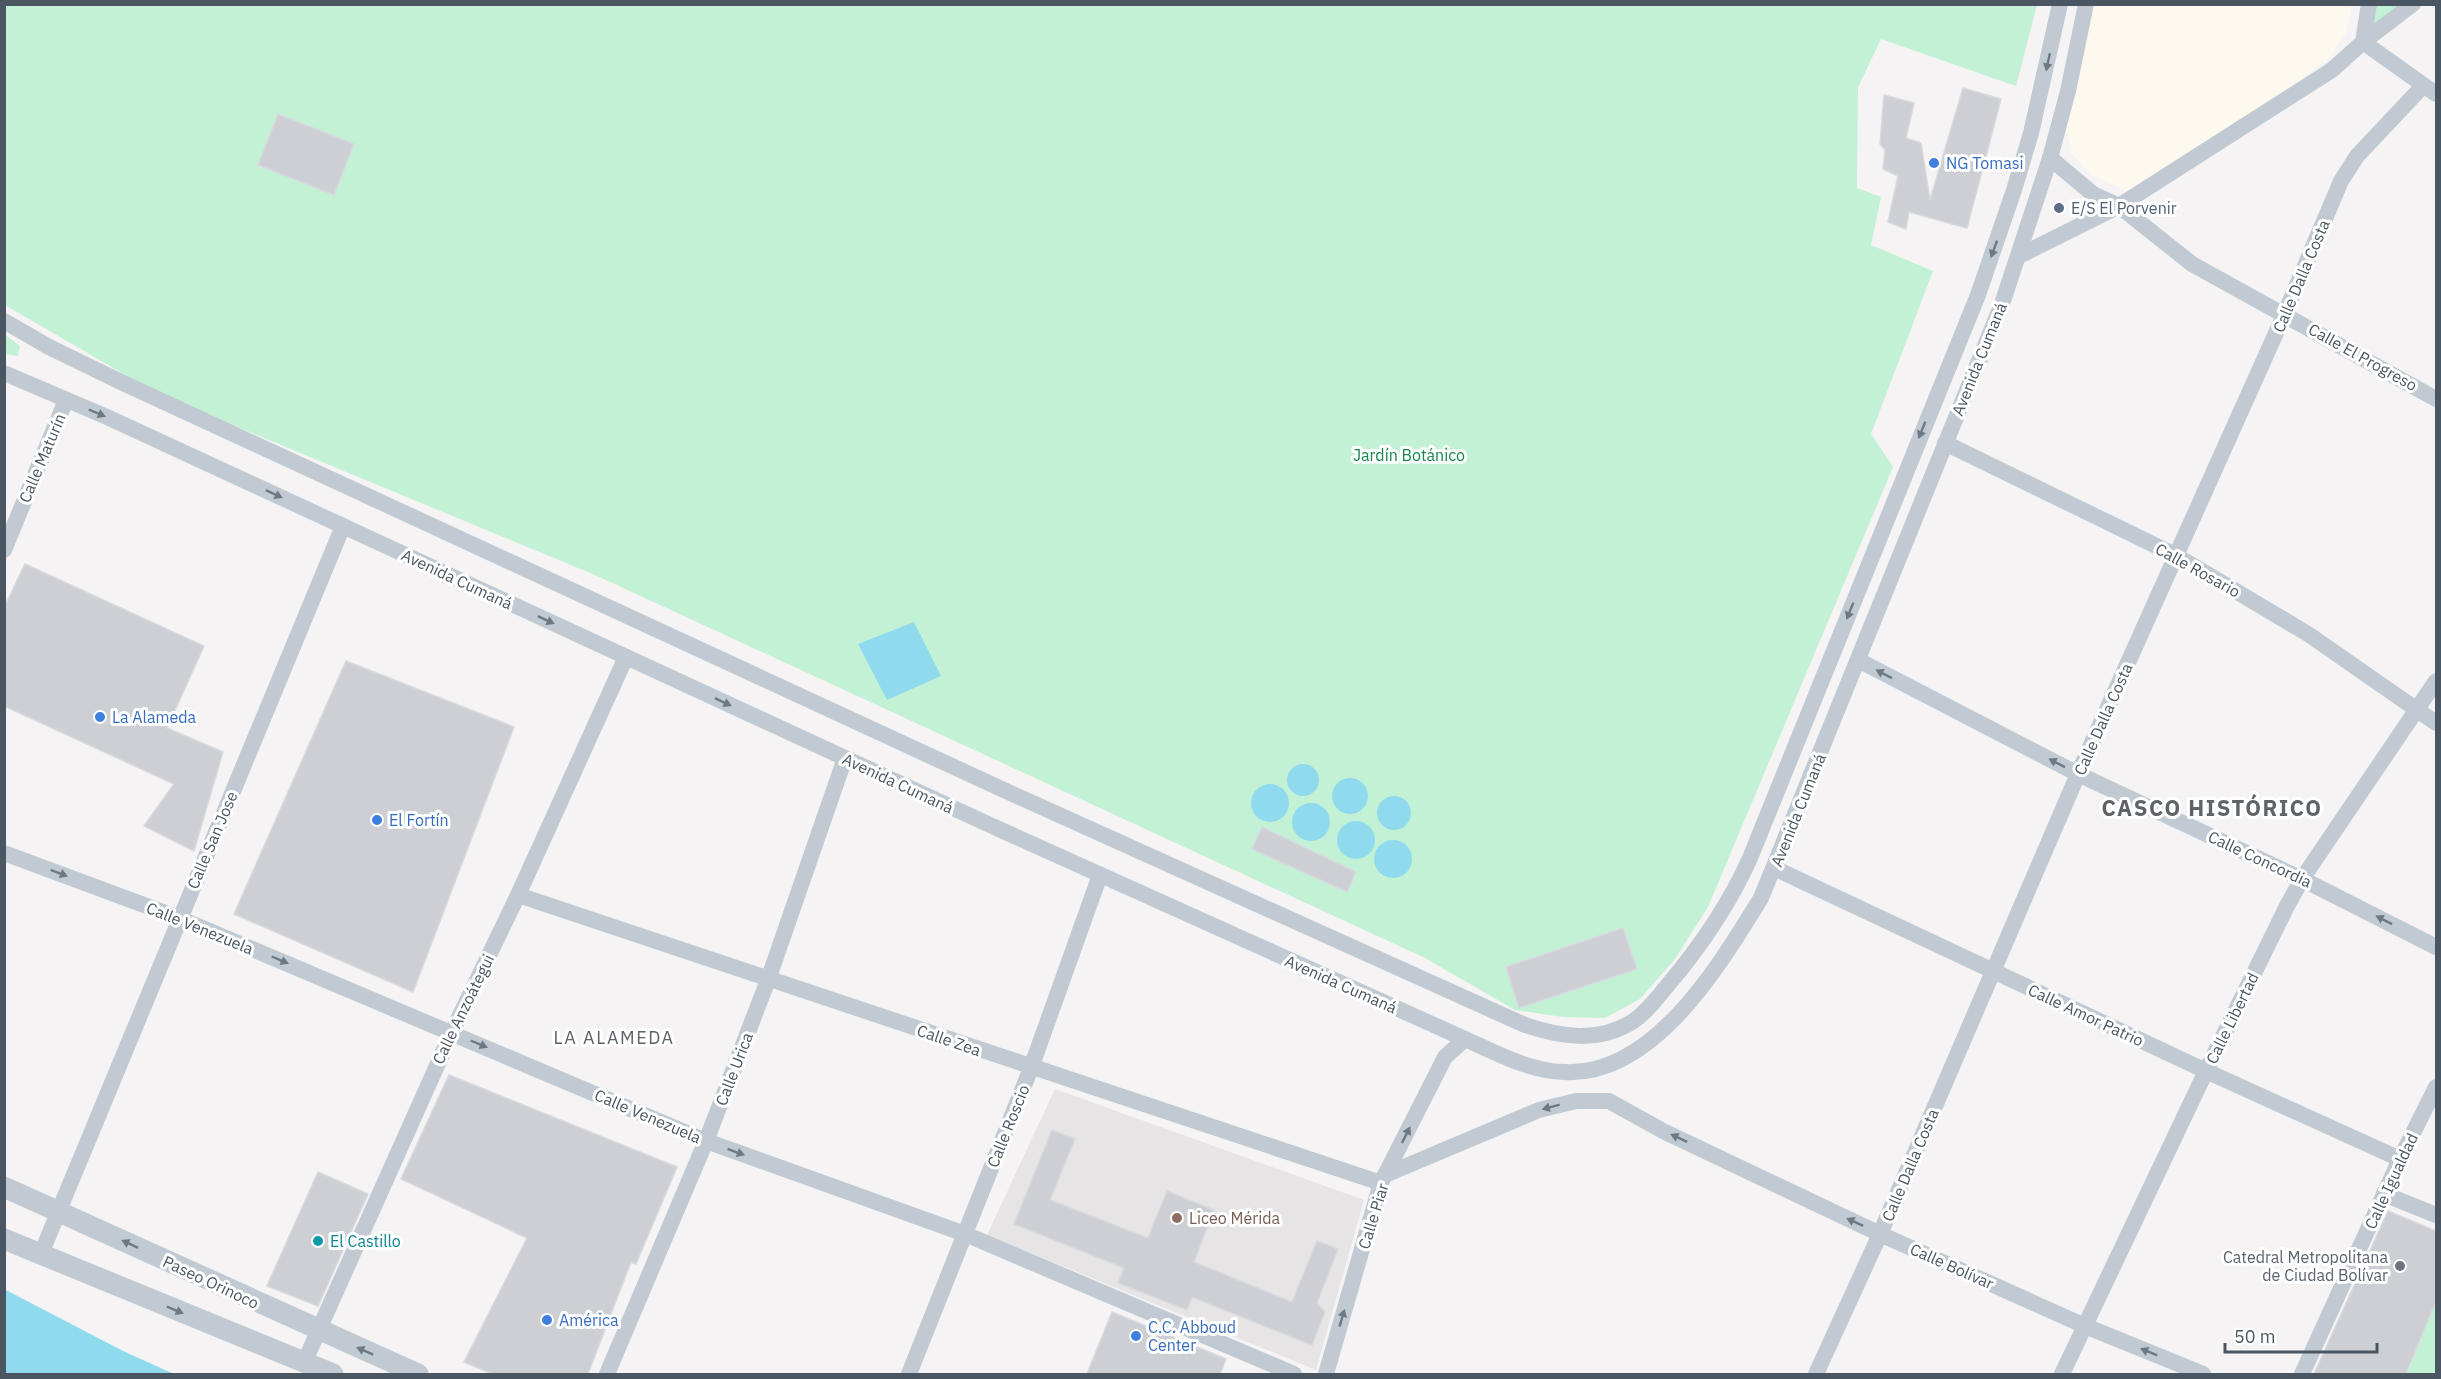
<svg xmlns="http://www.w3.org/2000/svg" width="2441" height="1379" font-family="'IBM Plex Sans',sans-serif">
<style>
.commercial{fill:#fdf9ef}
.education{fill:#e6e4e5}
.green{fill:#c3f1d5}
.water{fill:#90daee}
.building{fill:#cdcfd5;stroke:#d7d9de;stroke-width:1.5}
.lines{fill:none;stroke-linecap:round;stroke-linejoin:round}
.minor{stroke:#c1cad2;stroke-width:16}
.tertiary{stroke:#c1cad2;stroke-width:21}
.oneway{fill:#6e7983}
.shop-dot{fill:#3f7fe0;stroke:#fff;stroke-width:2}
.service-dot{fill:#5c6f8a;stroke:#fff;stroke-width:2}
.education-dot{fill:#8d6e63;stroke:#fff;stroke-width:2}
.culture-dot{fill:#0f9aa8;stroke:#fff;stroke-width:2}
.worship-dot{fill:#6b7280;stroke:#fff;stroke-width:2}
.labels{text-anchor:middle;stroke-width:6;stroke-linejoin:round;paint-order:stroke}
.shop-label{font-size:16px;fill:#366cbe;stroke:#fff;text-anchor:start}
.service-label{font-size:16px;fill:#4e5e75;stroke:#fff;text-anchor:start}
.street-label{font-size:16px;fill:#4a5661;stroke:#fff}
.park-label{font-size:16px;fill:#17864f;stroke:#fff}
.education-label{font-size:16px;fill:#785e54;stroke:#fff;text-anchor:start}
.culture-label{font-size:16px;fill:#0d838f;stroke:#fff;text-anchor:start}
.worship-label{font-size:16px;fill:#5b616d;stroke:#fff;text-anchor:end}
.neighbourhood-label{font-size:18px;letter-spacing:1.5px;fill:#5f6368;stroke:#fff}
.district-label{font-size:22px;font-weight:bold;letter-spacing:1.5px;fill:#5f6368;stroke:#fff}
</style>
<rect width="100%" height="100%" fill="#f5f3f3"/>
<path class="commercial" d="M2092 5H2352L2346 33 2328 59 2152 188 2126 190 2091 175 2071 152 2065 124Z"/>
<path class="education" d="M1055 1089 1364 1200 1316 1370 987 1235Z"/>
<g class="green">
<path d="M5 5H2037L2016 86 1881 39 1858 87 1857 188 1881 197 1871 245 1933 271 1871 434 1893 467 1708 907 1675 959 1640 999 1605 1018 1563 1017 1515 1010 1425 958 595 575 158 394 5 305Z"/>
<path d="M2373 5H2399L2367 31Z"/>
<path d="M4 334 20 346 18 356 5 354Z"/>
<path d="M2436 1302V1374H2407Z"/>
</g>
<g class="water">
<path d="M914 622 941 676 887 700 858 644Z"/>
<circle cx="1303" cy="780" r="16"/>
<circle cx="1350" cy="796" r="18"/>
<circle cx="1270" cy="803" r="19"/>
<circle cx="1394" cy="813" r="17"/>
<circle cx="1311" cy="822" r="19"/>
<circle cx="1356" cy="840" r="19"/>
<circle cx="1393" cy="859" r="19"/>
<path d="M4 1289 123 1351 174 1374H5Z"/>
</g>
<g class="building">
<path d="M1963 88 2001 99 1967 228 1909 212 1906 229 1888 222 1898 176 1883 169 1885 150 1880 144 1884 95 1914 103 1906 138 1921 143 1930 200Z"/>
<path d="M278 114 354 144 334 195 258 165Z"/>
<path d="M25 564 204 646 167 728 223 752 194 851 144 826 174 784 4 706V608Z"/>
<path d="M346 661 514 727 413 992 234 914Z"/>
<path d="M1262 827 1356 872 1347 892 1252 849Z"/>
<path d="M1623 928 1637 969 1519 1008 1506 967Z"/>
<path d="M449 1075 677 1167 636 1264 631 1262 588 1374H493L464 1362 527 1238 401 1179Z"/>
<path d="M1052 1130 1075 1139 1050 1200 1148 1238 1167 1191 1214 1210 1194 1262 1292 1302 1317 1241 1338 1249 1317 1303 1325 1312 1312 1345 1192 1297 1187 1310 1118 1283 1124 1268 1014 1224Z"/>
<path d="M318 1172 368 1194 318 1306 267 1286Z"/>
<path d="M2388 1211 2436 1231V1301L2406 1374H2314Z"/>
<path d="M1112 1312 1226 1359 1220 1374H1087Z"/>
</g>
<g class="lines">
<g class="minor">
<path d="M2369 4 2363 42 2436 94"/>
<path d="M2050 158 2093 194 2119 206 2192 264 2436 399"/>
<path d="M2019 256 2119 206 2332 70 2363 42 2413 4"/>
<path d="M4 321 49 347 123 383 1006 791 1525 1025C1561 1037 1598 1043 1632 1022 1646 1013 1657 998 1667 986 1701 946 1729 905 1750 858L1978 295 2014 190 2031 133 2060 4"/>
<path d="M4 373 107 417 990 825 1465 1039C1496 1053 1529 1071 1564 1072 1654 1077 1720 964 1761 898L2002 304 2050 158 2068 91 2086 4"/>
<path d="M1945 443 2177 556 2308 634 2436 723"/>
<path d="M4 550 66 400"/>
<path d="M1858 660 2078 774 2302 879 2436 947"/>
<path d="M4 853 179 918 706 1141 965 1234 1294 1374"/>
<path d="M1774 868 2206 1071 2400 1159"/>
<path d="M518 895 1381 1183"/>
<path d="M1385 1175 1539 1110 1576 1101H1609L1663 1131 1880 1234 2085 1326 2203 1374"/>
<path d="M2384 1194 2436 1215"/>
<path d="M41 1254 343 526"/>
<path d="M304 1363 452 1032 518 895 626 657"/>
<path d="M607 1374 706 1141 768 980 845 758"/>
<path d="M909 1374 1031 1068 1100 875"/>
<path d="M1326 1374 1381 1183 1445 1057 1465 1039"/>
<path d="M1816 1374 1880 1234 2078 774 2285 313 2341 181 2357 156 2423 86"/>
<path d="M2062 1374 2206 1071 2287 906 2302 879 2436 681"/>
<path d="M2302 1374 2400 1159 2436 1087"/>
</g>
<g class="tertiary">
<path d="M4 1187 418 1374"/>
<path d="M4 1239 333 1374"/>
</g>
</g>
<defs><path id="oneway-solid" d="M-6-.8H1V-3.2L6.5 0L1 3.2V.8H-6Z" transform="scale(1.5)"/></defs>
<g class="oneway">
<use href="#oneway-solid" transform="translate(2048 62) rotate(102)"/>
<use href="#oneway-solid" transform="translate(1994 249) rotate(110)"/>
<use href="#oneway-solid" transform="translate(97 413) rotate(23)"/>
<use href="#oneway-solid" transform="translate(1922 430) rotate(112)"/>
<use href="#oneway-solid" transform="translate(274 494) rotate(25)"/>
<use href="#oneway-solid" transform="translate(1850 611) rotate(112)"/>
<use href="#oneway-solid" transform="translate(546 620) rotate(25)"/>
<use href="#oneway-solid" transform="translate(1884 674) rotate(-153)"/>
<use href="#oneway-solid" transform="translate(723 702) rotate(25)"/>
<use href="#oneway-solid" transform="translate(2057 763) rotate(-153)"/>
<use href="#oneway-solid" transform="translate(59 873) rotate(21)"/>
<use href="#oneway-solid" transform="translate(2384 920) rotate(-153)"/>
<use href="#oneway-solid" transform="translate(280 960) rotate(23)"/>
<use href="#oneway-solid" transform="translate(479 1044) rotate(23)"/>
<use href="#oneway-solid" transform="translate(1551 1107) rotate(165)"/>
<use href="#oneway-solid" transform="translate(1406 1135) rotate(-63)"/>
<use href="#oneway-solid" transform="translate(1679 1138) rotate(-155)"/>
<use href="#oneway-solid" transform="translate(736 1152) rotate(20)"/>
<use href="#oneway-solid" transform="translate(1855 1222) rotate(-155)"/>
<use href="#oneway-solid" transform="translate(130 1244) rotate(-155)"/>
<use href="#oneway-solid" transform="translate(175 1310) rotate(23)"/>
<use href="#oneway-solid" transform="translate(1342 1318) rotate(-74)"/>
<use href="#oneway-solid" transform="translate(365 1351) rotate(-156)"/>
<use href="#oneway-solid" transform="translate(2149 1352) rotate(-158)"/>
</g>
<g class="shop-dot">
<circle cx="1934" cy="163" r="6"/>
<circle cx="100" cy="717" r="6"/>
<circle cx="377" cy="820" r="6"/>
<circle cx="547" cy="1320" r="6"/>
<circle cx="1136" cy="1336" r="6"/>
</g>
<circle class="service-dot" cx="2059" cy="208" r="6"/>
<circle class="education-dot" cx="1177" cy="1218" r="6"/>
<circle class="culture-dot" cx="318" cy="1241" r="6"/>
<circle class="worship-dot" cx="2400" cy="1266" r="6"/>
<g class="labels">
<g class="shop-label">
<text x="1946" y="169">NG Tomasi</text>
<text x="112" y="723">La Alameda</text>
<text x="389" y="826">El Fortín</text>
<text x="559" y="1326">América</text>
<text x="1148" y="1333">C.C. Abboud<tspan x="1148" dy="18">Center</tspan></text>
</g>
<g class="service-label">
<text x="2071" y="214">E/S El Porvenir</text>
</g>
<g class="street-label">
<text transform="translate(2301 276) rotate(-67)" y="6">Calle Dalla Costa</text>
<text transform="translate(2363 357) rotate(29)" y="6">Calle El Progreso</text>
<text transform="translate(1979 359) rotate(-68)" y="6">Avenida Cumaná</text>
<text transform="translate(42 458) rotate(-67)" y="6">Calle Maturín</text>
<text transform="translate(2198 570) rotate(29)" y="6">Calle Rosario</text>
<text transform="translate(457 579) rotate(25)" y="6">Avenida Cumaná</text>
<text transform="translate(2103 719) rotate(-66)" y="6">Calle Dalla Costa</text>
<text transform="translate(898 783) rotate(25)" y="6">Avenida Cumaná</text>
<text transform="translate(1798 810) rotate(-68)" y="6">Avenida Cumaná</text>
<text transform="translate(212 840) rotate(-67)" y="6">Calle San Jose</text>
<text transform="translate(2260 859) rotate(25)" y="6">Calle Concordia</text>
<text transform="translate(200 928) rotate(22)" y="6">Calle Venezuela</text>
<text transform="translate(1341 984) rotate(24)" y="6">Avenida Cumaná</text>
<text transform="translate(463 1009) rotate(-64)" y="6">Calle Anzoátegui</text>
<text transform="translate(2086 1015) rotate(25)" y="6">Calle Amor Patrio</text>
<text transform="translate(2232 1018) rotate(-64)" y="6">Calle Libertad</text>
<text transform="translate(949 1040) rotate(19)" y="6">Calle Zea</text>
<text transform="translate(734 1069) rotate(-69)" y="6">Calle Urica</text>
<text transform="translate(648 1116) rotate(23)" y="6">Calle Venezuela</text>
<text transform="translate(1008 1126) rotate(-68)" y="6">Calle Roscio</text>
<text transform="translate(1910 1165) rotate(-67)" y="6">Calle Dalla Costa</text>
<text transform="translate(2391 1181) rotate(-65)" y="6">Calle Igualdad</text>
<text transform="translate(1373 1216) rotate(-73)" y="6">Calle Piar</text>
<text transform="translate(1952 1266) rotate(24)" y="6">Calle Bolívar</text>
<text transform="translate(211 1282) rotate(25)" y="6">Paseo Orinoco</text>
</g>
<g class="park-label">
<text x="1409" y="461">Jardín Botánico</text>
</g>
<g class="education-label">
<text x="1189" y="1224">Liceo Mérida</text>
</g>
<g class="culture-label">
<text x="330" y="1247">El Castillo</text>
</g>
<g class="worship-label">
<text x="2388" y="1263">Catedral Metropolitana<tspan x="2388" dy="18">de Ciudad Bolívar</tspan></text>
</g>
<g class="neighbourhood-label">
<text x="614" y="1044">LA ALAMEDA</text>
</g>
<g class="district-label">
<text x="2212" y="816">CASCO HISTÓRICO</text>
</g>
</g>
<rect width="2441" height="1379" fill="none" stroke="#4a5661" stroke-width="12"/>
<path d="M2225 1343v9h152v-9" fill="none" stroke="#4a5661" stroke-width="3"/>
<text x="2234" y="1343" font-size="18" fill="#4a5661" stroke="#ffffff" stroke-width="4.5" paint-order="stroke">50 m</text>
</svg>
